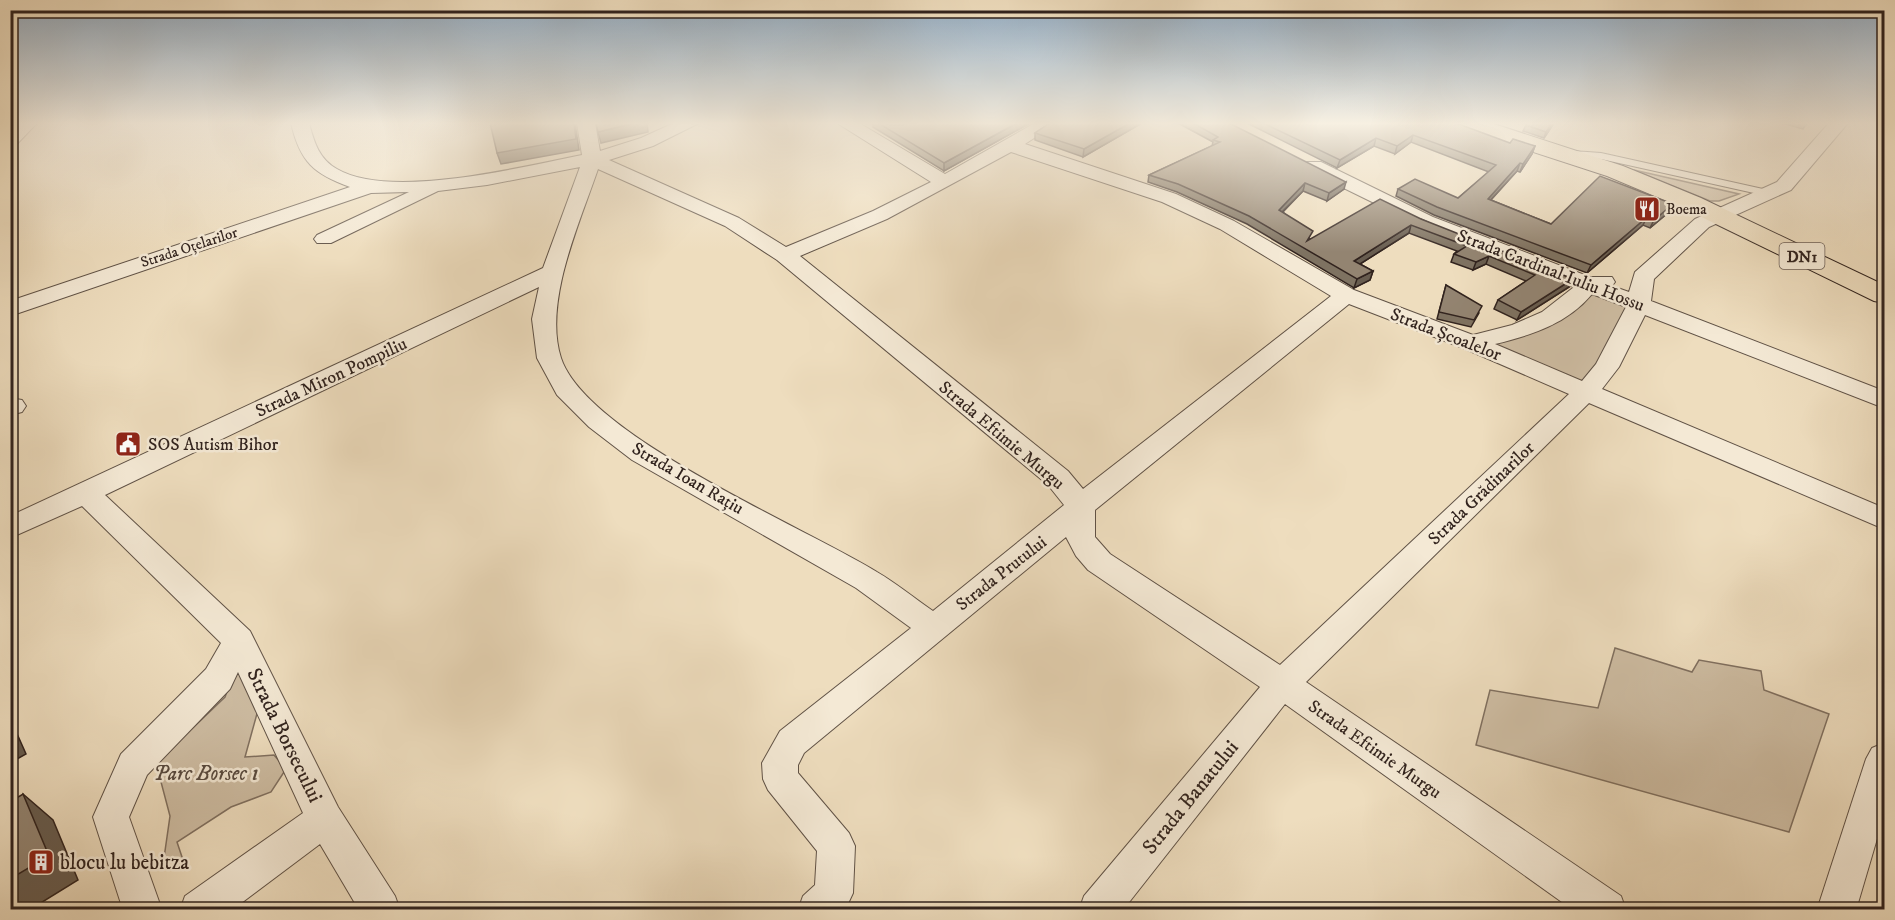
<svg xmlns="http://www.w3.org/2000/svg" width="1895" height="920" font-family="'IM FELL DW Pica',serif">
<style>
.green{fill:#cebda3;stroke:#807060;stroke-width:1.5}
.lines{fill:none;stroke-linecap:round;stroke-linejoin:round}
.service-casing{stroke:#605246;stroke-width:2}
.minor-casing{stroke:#605246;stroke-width:2}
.primary-casing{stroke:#31231e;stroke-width:2}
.service{fill:#f4e9d5;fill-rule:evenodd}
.minor{fill:#f4e9d5;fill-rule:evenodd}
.primary{fill:#eeddbe;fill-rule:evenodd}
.wall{fill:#7e7261;stroke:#31231e;stroke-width:1.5}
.shaded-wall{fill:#675c4f;stroke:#31231e;stroke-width:1.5}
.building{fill:#938471;stroke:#31231e;stroke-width:1.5}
.labels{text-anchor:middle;stroke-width:5;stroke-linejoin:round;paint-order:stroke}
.far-poi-label{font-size:15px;fill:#31231e;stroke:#f4e9d5;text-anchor:start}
.far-street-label{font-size:15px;fill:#31231e;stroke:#f4e9d5}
.shield{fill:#f4e9d5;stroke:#6c5e55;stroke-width:1.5}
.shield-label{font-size:16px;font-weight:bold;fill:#31231e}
.street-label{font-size:18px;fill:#31231e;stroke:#f4e9d5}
.poi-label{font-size:18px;fill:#31231e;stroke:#f4e9d5;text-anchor:start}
.near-street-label{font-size:21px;fill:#31231e;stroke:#f4e9d5}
.near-park-label{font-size:21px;font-style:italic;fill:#584a3f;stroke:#f4e9d5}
.near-poi-label{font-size:21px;fill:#31231e;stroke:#f4e9d5;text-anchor:start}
</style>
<rect width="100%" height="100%" fill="#eeddbe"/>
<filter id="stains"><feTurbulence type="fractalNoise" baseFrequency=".00333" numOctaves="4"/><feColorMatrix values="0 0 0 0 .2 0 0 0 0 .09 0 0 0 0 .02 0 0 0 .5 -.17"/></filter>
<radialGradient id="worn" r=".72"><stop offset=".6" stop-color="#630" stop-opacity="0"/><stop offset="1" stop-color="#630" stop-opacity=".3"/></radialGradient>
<g class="green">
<path d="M1634 170 1739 194 1719 201H1710Z"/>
<path d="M1583 290 1639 304 1587 391 1471 343 1518 332Z"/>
<path d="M1615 648 1692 672 1699 660 1761 671 1764 690 1829 714 1789 832 1476 745 1490 690 1598 708Z"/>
<path d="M239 659 258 710 245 757 274 755 286 769 271 792 231 807 177 842 185 866 164 858 170 816 156 763 225 697Z"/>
</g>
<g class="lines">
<defs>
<path id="service" d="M1573 151 1601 153 1772 191 1777 194 1772 197 1601 159 1570 156V152Z"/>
<g id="minor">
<path d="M18 123H37L16 145 10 146V130Z"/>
<path d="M291 123H309C314 142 319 159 337 169 390 200 522 167 582 155L577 123H595L600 151 641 138 674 123H699L653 146 609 160 739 218 786 247 873 211 931 182 837 123H859L945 174 1035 123H1057L1025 144 1176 194 1234 221 1354 290 1473 335 1512 325 1542 312 1574 287 1419 225 1307 170 1305 166 1307 162H1321L1433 217 1590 277H1612L1615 282 1612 286 1629 292 1635 272 1695 219 1777 182 1829 123H1848L1791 190 1709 227 1654 279 1651 301 1884 391V408L1645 315 1619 367 1602 389 1884 508V529L1589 403 1306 682 1621 896 1626 910H1573L1285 704 1123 910H1079L1084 896 1260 687 1088 570 1076 556 1066 537 804 753 798 765V773L849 833 855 846 853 893 845 910H798L803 896 815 885 817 851 768 790 763 779 762 763 780 731 911 628 856 588 632 460 589 427 557 395 537 358 532 319 539 287 105 495 250 631 338 807 395 896 400 910H359L320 844 232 910H180L185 896 303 813 238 672 230 689 147 775 129 817 162 910H123L93 817 121 754 206 669 221 643 82 506 10 538V516L543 268 580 167 487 185 438 191 331 243H317L314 239 317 235 409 192 371 193 10 316V301L350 187C314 174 300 162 291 123ZM1011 152 1162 202 1220 229 1331 296 1083 489 1068 471 800 256 887 219ZM598 169 725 226 777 260 1048 485 1064 505 933 611C914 598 896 583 877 572 804 527 587 436 561 358 543 302 580 222 598 169ZM1592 294 1626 307 1596 364 1582 381 1495 344C1532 335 1567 324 1592 294ZM1349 304 1463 348 1569 394 1280 665 1110 554 1095 537V510Z"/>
<path d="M10 398 22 400 26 406 22 412 10 415Z"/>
<path d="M1884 743V815L1856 910H1817L1866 759 1872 748Z"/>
</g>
<path id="primary" d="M1457 123H1491L1623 166 1701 198 1884 285V303L1874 301 1683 208 1607 176 1460 128Z"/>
</defs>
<use href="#service" class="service-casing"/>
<use href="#minor" class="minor-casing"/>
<use href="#primary" class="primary-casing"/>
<use href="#service" class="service"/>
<use href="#minor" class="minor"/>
<use href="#primary" class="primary"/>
</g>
<g class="wall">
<path d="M873 123H1030L944 171 873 127Z"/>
<path d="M1050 123H1142L1083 157 1035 140V133Z"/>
<path d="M1178 123H1229L1344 189 1327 201 1303 191 1283 212 1310 239 1421 219 1569 287 1517 320 1494 309 1498 300 1526 281 1486 264 1473 270 1451 262 1454 254 1457 251 1409 233 1360 264 1373 271 1370 280 1354 288 1247 224 1177 192 1148 182 1149 175 1212 146 1213 142Z"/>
<path d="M1247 123H1305L1307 124 1510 143 1535 146 1532 154 1520 172 1517 171 1491 200 1551 224 1673 204 1669 212 1650 228 1643 225 1587 273 1434 215 1396 196 1398 189 1458 198 1489 172 1411 142 1395 154 1374 146 1337 168Z"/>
<path d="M1527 123H1554L1544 138 1523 131Z"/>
<path d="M1782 123H1807L1803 129Z"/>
<path d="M1446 285 1479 313 1471 327 1437 319Z"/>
</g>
<g class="shaded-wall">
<path d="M574 123H575L579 150 501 164 497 153Z"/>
<path d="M635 123H647L648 132 601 143 598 132Z"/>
<path d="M1017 123H1030L944 171V163Z"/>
<path d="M1130 123H1142L1083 157 1084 149Z"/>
<path d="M1552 123H1554L1544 138 1546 132Z"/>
<path d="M1413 135 1411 142 1395 154 1397 146Z"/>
<path d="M1376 138 1374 146 1337 168 1340 160Z"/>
<path d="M1535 146 1532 154 1520 172 1523 164Z"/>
<path d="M1520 163 1517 171 1485 206 1488 199Z"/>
<path d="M1346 182 1344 189 1327 201 1329 193Z"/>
<path d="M1305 183 1303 191 1277 217 1279 210Z"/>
<path d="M1673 204 1669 212 1650 228 1654 220Z"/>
<path d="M1647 217 1643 225 1587 273 1591 265Z"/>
<path d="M1411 225 1409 233 1352 269 1354 261Z"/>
<path d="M1489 256 1486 264 1473 270 1476 262Z"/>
<path d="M1373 271 1370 280 1354 288 1357 279Z"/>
<path d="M1573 279 1569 287 1517 320 1521 312Z"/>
<path d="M10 718 26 754 10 763Z"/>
<path d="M23 794 53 820 78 880 31 909H10V879Z"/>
</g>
<g class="building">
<path d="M490 123H574L576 139 497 153Z"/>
<path d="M596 123H635L598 132Z"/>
<path d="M878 123H1017L944 163Z"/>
<path d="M1050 123H1130L1084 149 1035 133Z"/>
<path d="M1193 123H1229L1346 182 1329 193 1305 183 1279 210 1313 231 1307 241 1380 199 1421 219 1573 279 1521 312 1498 300 1535 275 1489 256 1476 262 1454 254 1467 246 1411 225 1354 261 1373 271 1357 279 1249 216 1178 184 1149 175 1220 142 1213 140 1218 137Z"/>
<path d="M1263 123H1305L1307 124 1309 123H1456L1510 143 1513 139 1535 146 1523 164 1520 163 1488 199 1551 224 1600 176 1673 204 1654 220 1647 217 1591 265 1437 207 1398 189 1415 179 1458 198 1496 165 1413 135 1397 146 1376 138 1340 160Z"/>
<path d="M1527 123H1552L1546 132 1526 125Z"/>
<path d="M1446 285 1482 306 1474 320 1439 312Z"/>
<path d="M23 794 49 856 10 879V802Z"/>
</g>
<linearGradient id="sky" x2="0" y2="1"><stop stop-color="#91abc2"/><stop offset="0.49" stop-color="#f7f0e2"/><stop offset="1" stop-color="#f7f0e2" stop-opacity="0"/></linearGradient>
<rect width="1895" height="252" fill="url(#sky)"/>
<defs>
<symbol id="restaurant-square" viewBox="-11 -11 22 22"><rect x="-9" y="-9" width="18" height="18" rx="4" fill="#8f2418" stroke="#f4e9d5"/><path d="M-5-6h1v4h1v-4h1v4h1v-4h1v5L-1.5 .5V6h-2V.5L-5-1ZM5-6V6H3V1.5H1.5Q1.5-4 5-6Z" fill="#fff"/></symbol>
<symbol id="civic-square" viewBox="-11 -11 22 22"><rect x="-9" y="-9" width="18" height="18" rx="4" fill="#8f2418" stroke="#f4e9d5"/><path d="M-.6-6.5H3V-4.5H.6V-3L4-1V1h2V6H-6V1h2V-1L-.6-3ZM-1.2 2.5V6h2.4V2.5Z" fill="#fff"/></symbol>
<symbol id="building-square" viewBox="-11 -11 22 22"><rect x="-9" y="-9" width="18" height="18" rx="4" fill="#8f2418" stroke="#f4e9d5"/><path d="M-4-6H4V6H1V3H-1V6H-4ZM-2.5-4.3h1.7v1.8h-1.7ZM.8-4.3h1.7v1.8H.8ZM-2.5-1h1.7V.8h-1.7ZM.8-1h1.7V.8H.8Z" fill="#fff"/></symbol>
</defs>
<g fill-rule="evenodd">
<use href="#restaurant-square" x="1632" y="194" width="30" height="30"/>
<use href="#civic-square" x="113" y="429" width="30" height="30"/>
<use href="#building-square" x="26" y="847" width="30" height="30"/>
</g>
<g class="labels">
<g class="far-poi-label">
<text x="1666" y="214">Boema</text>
</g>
<g class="far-street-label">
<text transform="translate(189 247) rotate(-18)" y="5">Strada Oțelarilor</text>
</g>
<rect class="shield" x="1779.5" y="243" width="45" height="26" rx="4.5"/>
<g class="shield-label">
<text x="1802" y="262">DN1</text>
</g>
<g class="street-label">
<text transform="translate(1551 270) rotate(21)" y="6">Strada Cardinal Iuliu Hossu</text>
<text transform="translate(1446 334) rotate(21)" y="6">Strada Școalelor</text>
<text transform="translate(331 377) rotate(-25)" y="6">Strada Miron Pompiliu</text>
<text transform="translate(1002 435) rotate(40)" y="6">Strada Eftimie Murgu</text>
<text transform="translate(688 478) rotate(30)" y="6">Strada Ioan Rațiu</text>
<text transform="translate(1481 493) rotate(-44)" y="6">Strada Grădinarilor</text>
<text transform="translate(1001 573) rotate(-38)" y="6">Strada Prutului</text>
<text transform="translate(1375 749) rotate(35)" y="6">Strada Eftimie Murgu</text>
</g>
<g class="poi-label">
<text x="148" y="450">SOS Autism Bihor</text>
</g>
<g class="near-street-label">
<text transform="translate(285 735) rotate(64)" y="7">Strada Borsecului</text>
<text transform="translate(1190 797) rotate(-51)" y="7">Strada Banatului</text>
</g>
<g class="near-park-label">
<text x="206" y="780">Parc Borsec 1</text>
</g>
<g class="near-poi-label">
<text x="60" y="869">blocu lu bebitza</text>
</g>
</g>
<rect width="1895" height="920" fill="none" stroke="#eeddbe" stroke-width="36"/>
<rect x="12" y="12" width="1871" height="896" fill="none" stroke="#31231e" stroke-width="3"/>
<rect x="18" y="18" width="1859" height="884" fill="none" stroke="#31231e" stroke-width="1.5"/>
<rect width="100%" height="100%" filter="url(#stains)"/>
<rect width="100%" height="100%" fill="url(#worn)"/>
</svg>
